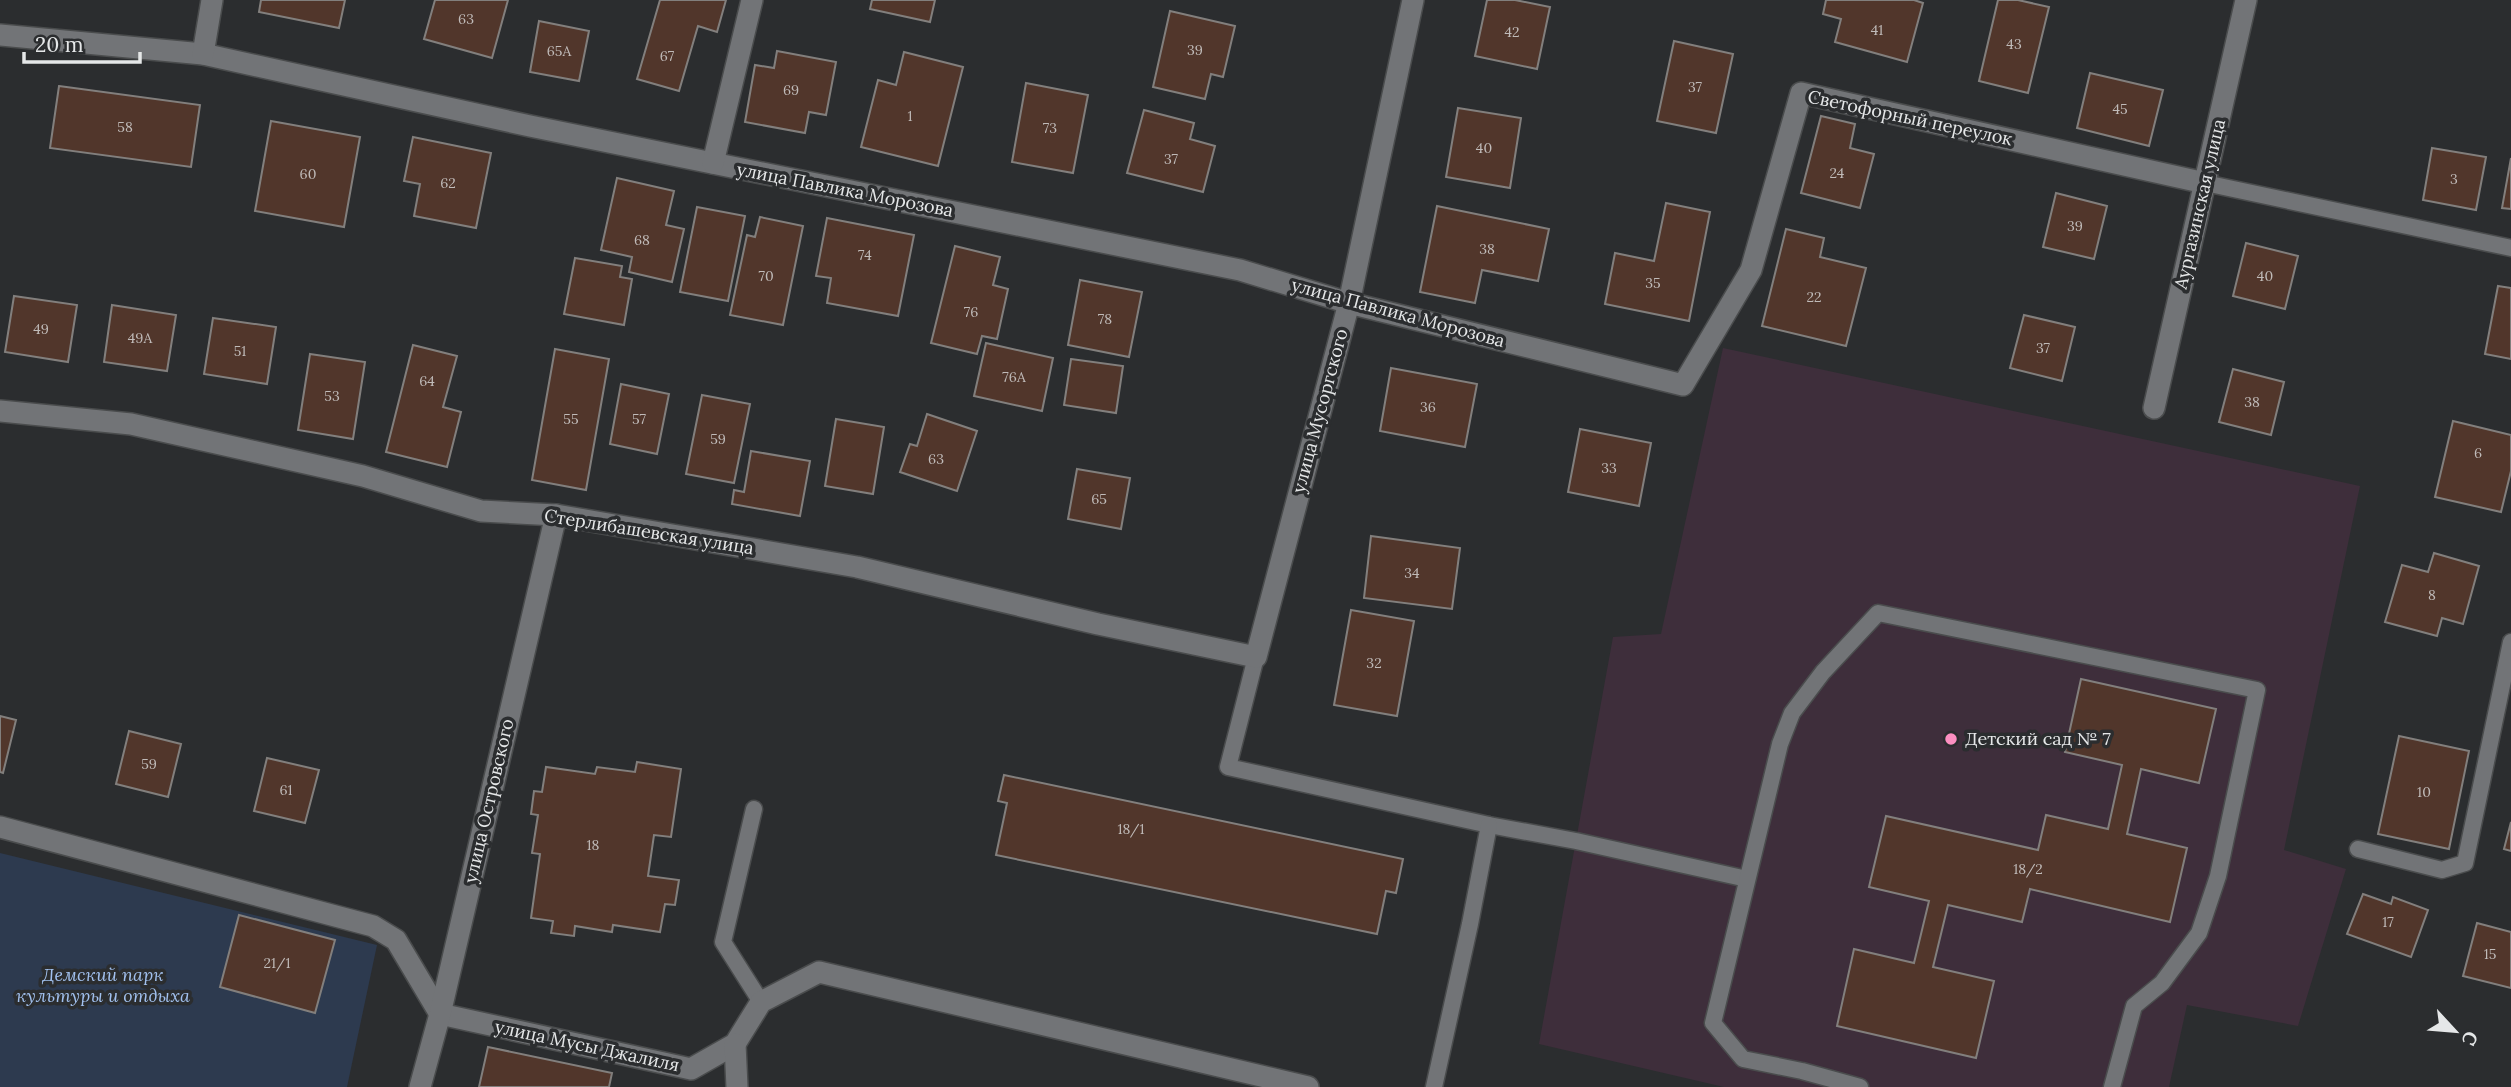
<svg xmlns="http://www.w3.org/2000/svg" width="2511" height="1087" font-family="Lora,serif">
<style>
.education{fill:#3e2e3b}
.green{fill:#2d3a4f}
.building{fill:#51362b;stroke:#827f7d;stroke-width:2}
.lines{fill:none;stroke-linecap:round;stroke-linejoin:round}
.lane-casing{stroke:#4a4c4d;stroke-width:19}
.street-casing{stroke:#4a4c4d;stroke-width:24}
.lane{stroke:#727477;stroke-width:16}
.street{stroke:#727477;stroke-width:21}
.poi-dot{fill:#fc8fc1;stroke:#2b2d2f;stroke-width:2.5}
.labels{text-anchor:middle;stroke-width:7;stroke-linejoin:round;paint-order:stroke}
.number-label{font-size:14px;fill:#c0bbb9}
.street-label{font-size:18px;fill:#e5e7e8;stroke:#2b2d2f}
.poi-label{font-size:18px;fill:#e5e7e8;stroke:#2b2d2f;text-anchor:start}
.park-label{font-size:18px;font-style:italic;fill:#a1c0ee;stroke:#2b2d2f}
</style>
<rect width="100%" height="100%" fill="#2b2d2f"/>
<path class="education" d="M1723 348 2360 486 2284 850 2346 869 2298 1026 2187 1005 2169 1087H1724L1539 1044 1613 637 1661 634Z"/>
<path class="green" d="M0 853 377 945 347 1087H0Z"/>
<g class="building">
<path d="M261 0H345L339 28 259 12Z"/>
<path d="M435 0H508L492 58 424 39Z"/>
<path d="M660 0H726L717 32 698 26 679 91 637 79Z"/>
<path d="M872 0H935L930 22 870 9Z"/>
<path d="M1487 0H1515L1550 7 1537 69 1475 56Z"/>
<path d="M1826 0H1914L1923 3 1907 62 1835 42 1841 19 1823 14Z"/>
<path d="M1998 0H2018L2049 7 2028 93 1979 81Z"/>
<path d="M1170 11 1235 26 1223 77 1211 74 1205 99 1153 87Z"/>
<path d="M539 21 589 31 579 81 530 72Z"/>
<path d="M1674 41 1733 54 1716 133 1657 121Z"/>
<path d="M777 51 836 62 826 115 809 112 805 133 745 122 755 65 774 68Z"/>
<path d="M904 52 963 67 938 166 861 147 878 80 896 85Z"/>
<path d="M2090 73 2163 90 2149 146 2077 128Z"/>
<path d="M1026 83 1088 95 1073 173 1012 162Z"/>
<path d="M59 86 200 105 191 167 50 148Z"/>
<path d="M1458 108 1521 118 1510 188 1446 177Z"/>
<path d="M1144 110 1194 123 1190 139 1215 146 1203 192 1127 173Z"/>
<path d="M1821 116 1855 124 1850 148 1874 154 1860 208 1801 193Z"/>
<path d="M271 121 360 137 344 227 255 211Z"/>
<path d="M413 137 491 153 476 228 414 216 420 184 404 181Z"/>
<path d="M2432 148 2486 157 2476 210 2423 200Z"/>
<path d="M2511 158V209L2502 208Z"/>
<path d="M617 178 674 191 666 225 684 229 672 282 629 272 632 257 601 250Z"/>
<path d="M2056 193 2107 206 2094 259 2043 247Z"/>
<path d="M1666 203 1710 212 1689 321 1605 304 1615 253 1654 261Z"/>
<path d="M1437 206 1549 229 1538 281 1482 270 1475 303 1420 292Z"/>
<path d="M697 207 745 216 728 301 680 292Z"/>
<path d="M760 217 803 226 783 325 730 315 747 235 755 237Z"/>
<path d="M827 218 914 235 898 316 827 303 831 278 816 276Z"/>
<path d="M1786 229 1824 238 1820 257 1866 268 1846 346 1762 326Z"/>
<path d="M2246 243 2298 256 2285 309 2233 296Z"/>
<path d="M955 246 1000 257 993 285 1008 289 997 339 982 336 977 354 931 343Z"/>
<path d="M575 258 622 266 620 277 632 279 624 325 564 314Z"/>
<path d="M1080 280 1142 292 1129 357 1068 345Z"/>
<path d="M2498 286 2511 288V359L2485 354Z"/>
<path d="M14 296 77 305 68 362 5 352Z"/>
<path d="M112 305 176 315 167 371 104 362Z"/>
<path d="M2024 315 2075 327 2062 381 2010 368Z"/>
<path d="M213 318 276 327 267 384 204 374Z"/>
<path d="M986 343 1053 358 1042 411 974 396Z"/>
<path d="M413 345 457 356 443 407 461 412 447 467 386 452Z"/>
<path d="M555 349 609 359 586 490 532 480Z"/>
<path d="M310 354 365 362 353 439 298 430Z"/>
<path d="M1071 359 1123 366 1116 413 1064 405Z"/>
<path d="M1391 368 1477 384 1465 447 1380 431Z"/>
<path d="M2233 369 2284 382 2271 435 2219 422Z"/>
<path d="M621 384 669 394 657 454 610 444Z"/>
<path d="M702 395 750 404 734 483 686 474Z"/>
<path d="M927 414 977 431 957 491 900 472 910 444 917 446Z"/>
<path d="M836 419 884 427 873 494 825 486Z"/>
<path d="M2453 421 2511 435V471L2501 512 2435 497Z"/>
<path d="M1580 429 1651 443 1639 506 1568 492Z"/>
<path d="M751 451 810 461 800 516 732 504 734 490 744 492Z"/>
<path d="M1077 469 1130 478 1121 529 1068 519Z"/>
<path d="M1371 536 1460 548 1452 609 1364 598Z"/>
<path d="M2434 553 2479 566 2463 624 2442 618 2437 636 2385 622 2402 565 2428 572Z"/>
<path d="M1351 610 1414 621 1397 716 1334 705Z"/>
<path d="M2081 679 2216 709 2199 783 2141 769 2127 834 2187 848 2170 922 2030 889 2022 922 1948 905 1933 967 1994 981 1976 1058 1837 1026 1854 949 1914 963 1929 901 1869 887 1886 816 2038 850 2046 815 2108 829 2122 765 2065 752Z"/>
<path d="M0 716 16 720 3 773 0 772Z"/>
<path d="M129 731 181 744 168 797 116 784Z"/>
<path d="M2399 736 2469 751 2449 849 2378 834Z"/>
<path d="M267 758 319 770 305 823 254 811Z"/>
<path d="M637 762 681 769 671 837 654 835 648 876 679 880 675 905 665 904 660 932 613 925 612 932 575 926 574 936 551 933 553 921 531 918 540 854 532 853 538 815 531 814 534 791 542 792 546 767 595 774 597 767 635 772Z"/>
<path d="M1004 775 1403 859 1396 893 1386 891 1377 934 996 855 1007 803 998 801Z"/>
<path d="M2511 822V851L2504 849Z"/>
<path d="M2363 894 2391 904 2393 897 2428 910 2411 957 2347 934Z"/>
<path d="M239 915 335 940 315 1013 220 987Z"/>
<path d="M2477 923 2511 932V988L2463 976Z"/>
<path d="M488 1047 612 1073 609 1087H479Z"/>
</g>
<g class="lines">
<defs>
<g id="lane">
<path d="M2205 183 2511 248"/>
<path d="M1256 657 1228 767 1489 825 1576 841 1747 879"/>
<path d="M754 809 723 942 761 1002"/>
<path d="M2358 849 2442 870 2465 863 2511 642"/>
<path d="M1434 1087 1470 924 1489 825"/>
<path d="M1860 1087 1802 1071 1743 1059 1713 1023 1780 744 1792 713 1823 672 1878 613 2257 690 2218 876 2199 933 2162 983 2134 1006 2112 1087"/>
</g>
<g id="street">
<path d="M0 35 203 54 530 126 1240 270 1349 303 1683 385 1751 270 1801 93 2205 183"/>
<path d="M203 54 212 0"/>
<path d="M713 163 752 0"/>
<path d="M2154 408 2246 0"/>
<path d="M0 411 131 424 363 476 481 511 556 515 857 567 1098 624 1256 657 1349 303 1413 0"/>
<path d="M0 827 373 926 396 940 440 1014 691 1069 735 1044 761 1002 819 972 1308 1087"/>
<path d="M735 1044 737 1087"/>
<path d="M420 1087 440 1014 556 515"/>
</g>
</defs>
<use href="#lane" class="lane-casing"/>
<use href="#street" class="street-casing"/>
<use href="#lane" class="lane"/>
<use href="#street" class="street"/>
</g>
<circle class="poi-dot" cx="1951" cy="739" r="7"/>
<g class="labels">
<g class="number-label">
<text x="466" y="24">63</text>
<text x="1877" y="35">41</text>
<text x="1512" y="37">42</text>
<text x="2014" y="49">43</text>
<text x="1195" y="55">39</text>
<text x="559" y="56">65А</text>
<text x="667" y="61">67</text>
<text x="1695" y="92">37</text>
<text x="791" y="95">69</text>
<text x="2120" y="114">45</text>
<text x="910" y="121">1</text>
<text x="125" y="132">58</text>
<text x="1050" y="133">73</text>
<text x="1484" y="153">40</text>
<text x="1171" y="164">37</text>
<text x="1837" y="178">24</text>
<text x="308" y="179">60</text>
<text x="2454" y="184">3</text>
<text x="448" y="188">62</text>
<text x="2075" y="231">39</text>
<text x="642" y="245">68</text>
<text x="1487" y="254">38</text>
<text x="865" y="260">74</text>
<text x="766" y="281">70</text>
<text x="2265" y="281">40</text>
<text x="1653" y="288">35</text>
<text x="1814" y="302">22</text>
<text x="971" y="317">76</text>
<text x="1105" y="324">78</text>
<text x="41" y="334">49</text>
<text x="140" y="343">49А</text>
<text x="2043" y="353">37</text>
<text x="240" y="356">51</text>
<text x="1014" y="382">76А</text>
<text x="427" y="386">64</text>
<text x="332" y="401">53</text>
<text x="2252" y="407">38</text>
<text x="1428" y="412">36</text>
<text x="571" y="424">55</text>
<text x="639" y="424">57</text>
<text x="718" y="444">59</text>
<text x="2478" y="458">6</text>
<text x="936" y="464">63</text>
<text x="1609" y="473">33</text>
<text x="1099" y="504">65</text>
<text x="1412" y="578">34</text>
<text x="2432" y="600">8</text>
<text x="1374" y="668">32</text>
<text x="149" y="769">59</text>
<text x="286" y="795">61</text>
<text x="2424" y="797">10</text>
<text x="1131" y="834">18/1</text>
<text x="593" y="850">18</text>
<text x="2028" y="874">18/2</text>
<text x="2388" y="927">17</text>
<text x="2490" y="959">15</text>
<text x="277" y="968">21/1</text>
</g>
<g class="street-label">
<text transform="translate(1910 118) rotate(12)" y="6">Светофорный переулок</text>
<text transform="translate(845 190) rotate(11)" y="6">улица Павлика Морозова</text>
<text transform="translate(2200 204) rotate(-77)" y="6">Аургазинская улица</text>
<text transform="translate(1398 313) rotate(15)" y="6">улица Павлика Морозова</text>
<text transform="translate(1320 411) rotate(-75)" y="6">улица Мусоргского</text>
<text transform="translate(649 532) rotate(9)" y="6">Стерлибашевская улица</text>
<text transform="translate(489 801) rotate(-77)" y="6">улица Островского</text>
<text transform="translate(587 1046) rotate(12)" y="6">улица Мусы Джалиля</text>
</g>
<g class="poi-label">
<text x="1965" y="745">Детский сад № 7</text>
</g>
<g class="park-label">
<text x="103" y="981">Демский парк<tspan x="103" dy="21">культуры и отдыха</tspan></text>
</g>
</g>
<g transform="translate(2455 1031) rotate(116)" stroke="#2b2d2f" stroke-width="5" paint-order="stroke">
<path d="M0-5L12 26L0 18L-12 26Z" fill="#e5e7e8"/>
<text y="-10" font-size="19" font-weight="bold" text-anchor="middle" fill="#e5e7e8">С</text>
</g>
<path d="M24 52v10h116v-10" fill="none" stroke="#e5e7e8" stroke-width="3.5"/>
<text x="35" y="52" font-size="21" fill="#e5e7e8" stroke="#2b2d2f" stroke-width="5" paint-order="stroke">20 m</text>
</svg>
